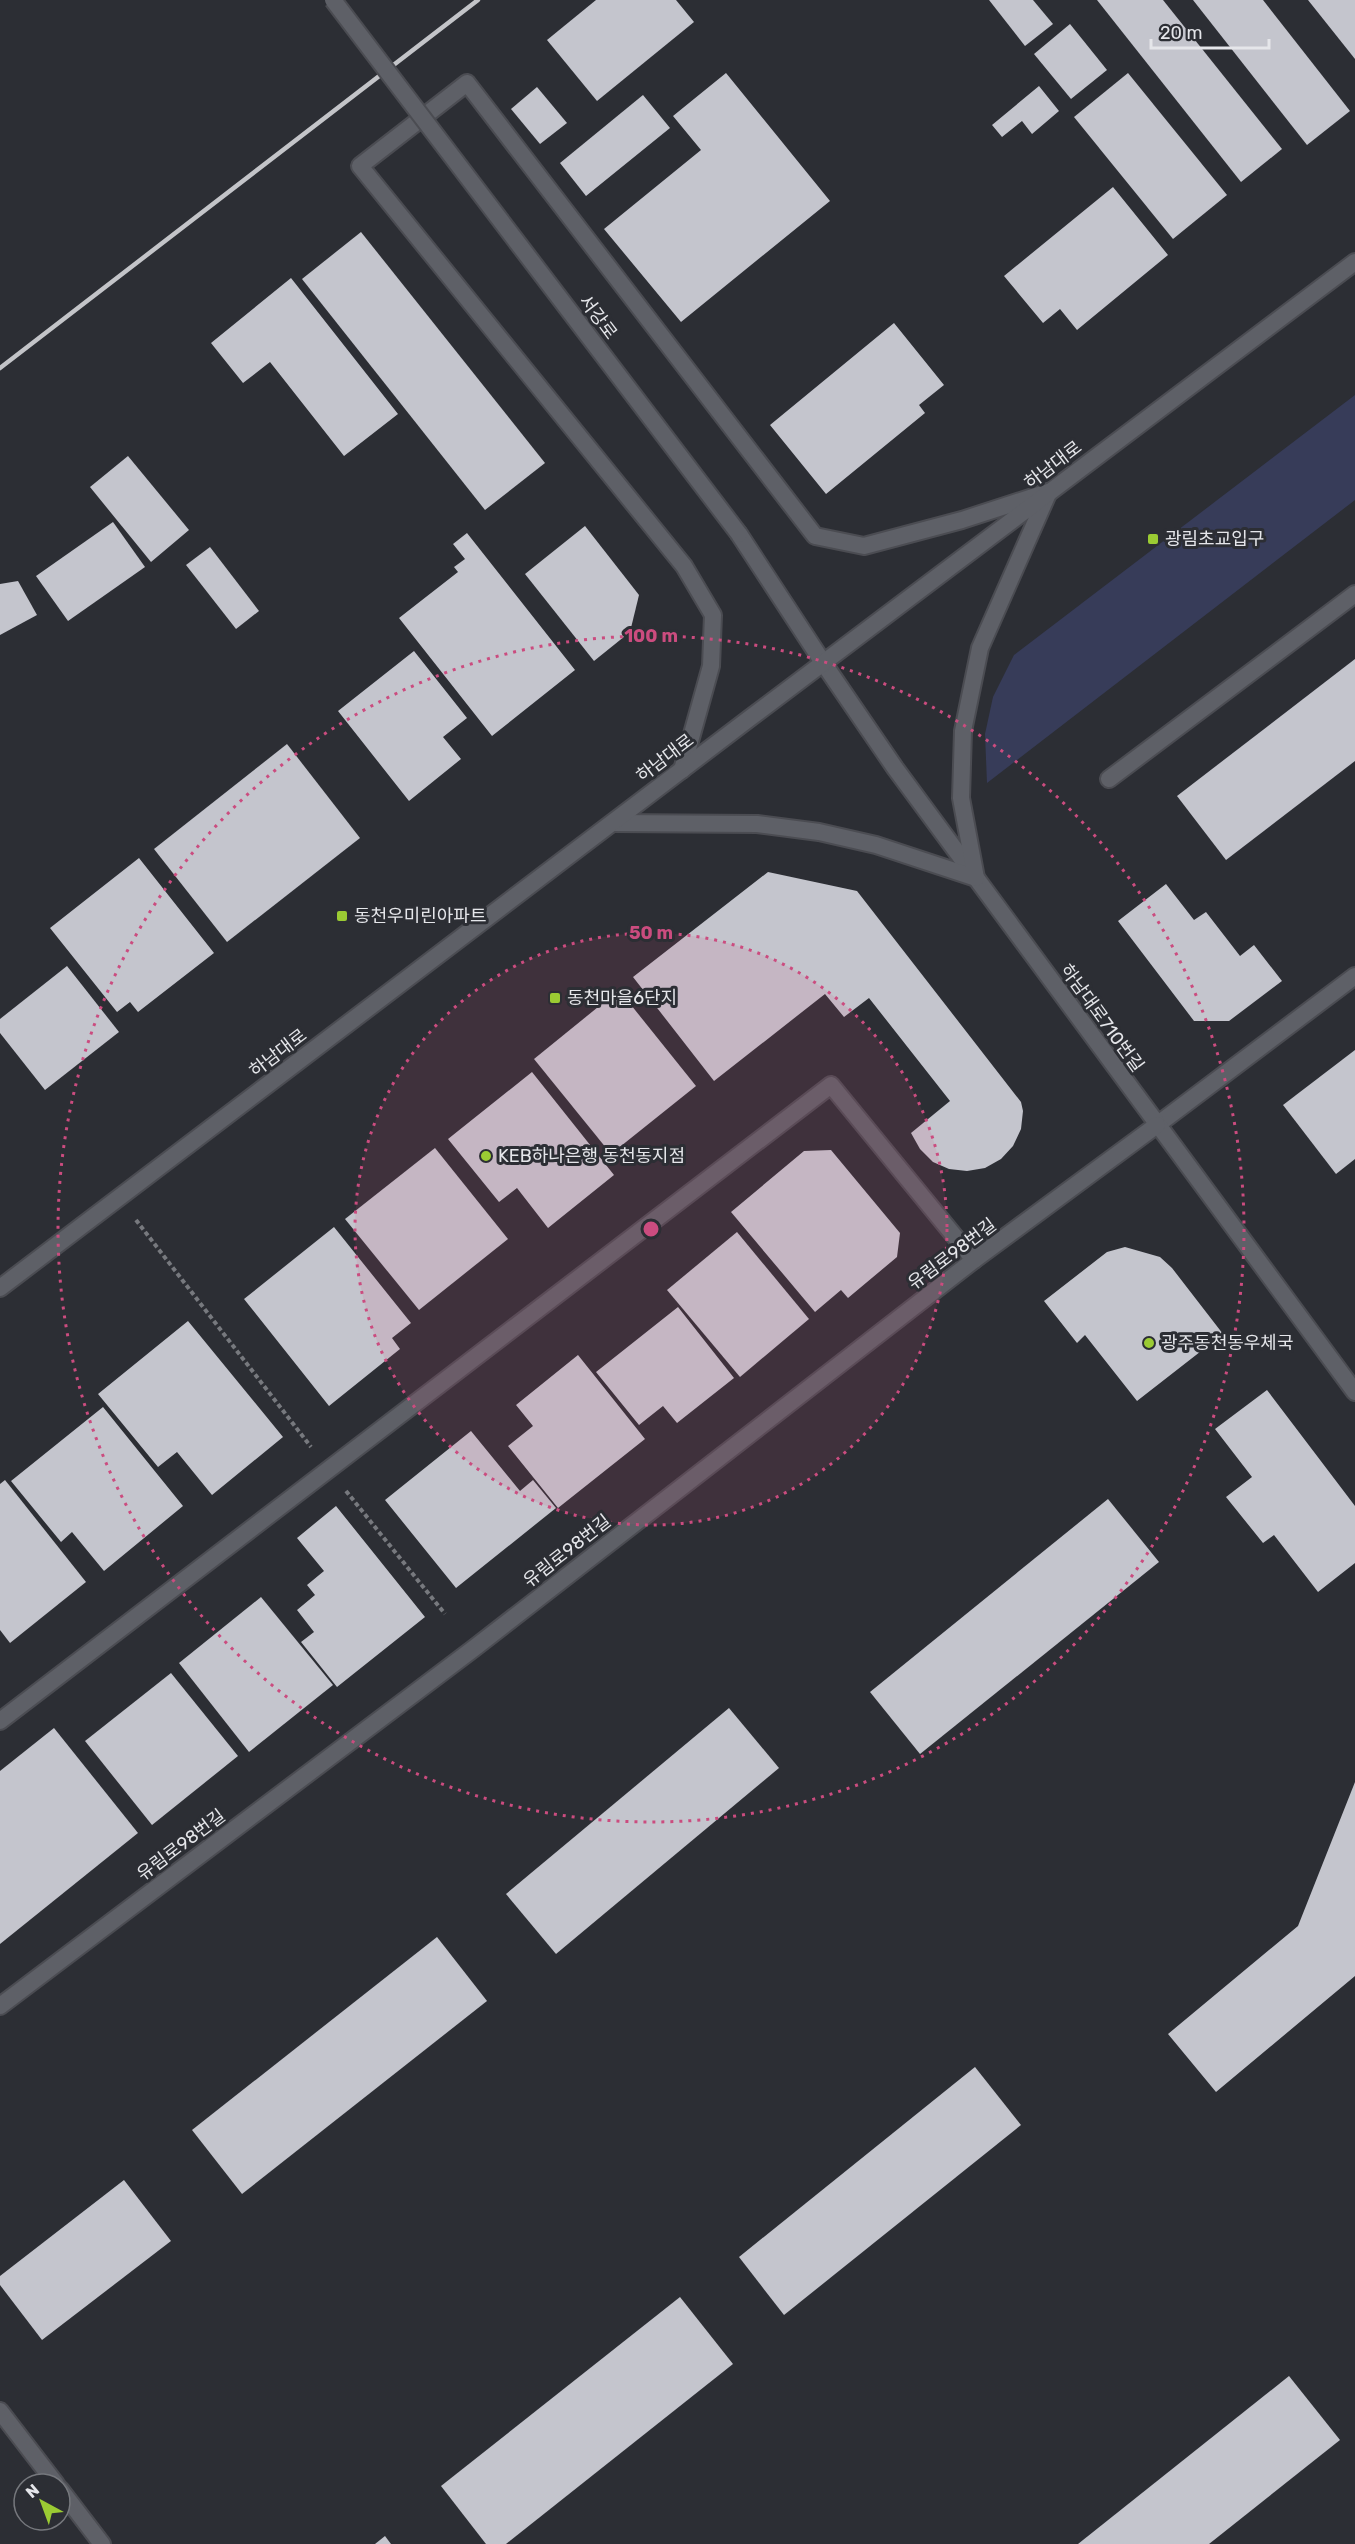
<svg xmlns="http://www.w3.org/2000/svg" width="1355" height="2544" font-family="Rubik,'Noto Sans KR',sans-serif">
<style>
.green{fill:#373c59}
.building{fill:#c4c5cd}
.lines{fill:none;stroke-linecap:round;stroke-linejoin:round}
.service-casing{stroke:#4b4c52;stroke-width:20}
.minor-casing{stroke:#4b4c52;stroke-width:20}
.secondary-casing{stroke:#4b4c52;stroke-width:20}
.path{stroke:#77797e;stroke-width:4;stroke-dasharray:4.5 3;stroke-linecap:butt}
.service{stroke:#5e6067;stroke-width:16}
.minor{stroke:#5e6067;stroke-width:16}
.secondary{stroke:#5e6067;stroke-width:16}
.rail{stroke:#c3c4c8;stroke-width:4.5}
.secondary-bridge-casing{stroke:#4b4c52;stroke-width:20;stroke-linecap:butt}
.secondary-bridge{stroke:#5e6067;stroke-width:16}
.ring{fill:none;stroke:#cb4c7f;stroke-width:3;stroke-dasharray:3 6}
.poi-dot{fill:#9bcb33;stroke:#2c2e34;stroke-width:2}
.labels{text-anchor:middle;stroke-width:6;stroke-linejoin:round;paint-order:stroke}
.street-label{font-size:18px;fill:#e5e6ea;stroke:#2c2e34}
.poi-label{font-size:18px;fill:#e5e6ea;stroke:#2c2e34;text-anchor:start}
.centre{fill:#cb4c7f;stroke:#2c2e34;stroke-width:3}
.ring-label{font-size:18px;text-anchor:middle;font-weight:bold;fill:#cb4c7f;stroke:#2c2e34;stroke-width:6;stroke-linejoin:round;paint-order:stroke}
</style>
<rect width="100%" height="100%" fill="#2c2e34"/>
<path class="green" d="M1355 395V500L987 783 985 734 993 697 1014 655Z"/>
<g class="building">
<path d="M596 0H676L694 22 597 101 547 40Z"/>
<path d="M989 0H1033L1053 24 1025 46Z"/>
<path d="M1097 0H1163L1282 149 1241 182Z"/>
<path d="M1193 0H1263L1350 111 1307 145Z"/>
<path d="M1308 0H1355V59Z"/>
<path d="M1070 24 1107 70 1071 99 1034 54Z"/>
<path d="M726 73 830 201 681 322 604 229 701 150 673 116Z"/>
<path d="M1128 73 1227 195 1173 239 1074 117Z"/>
<path d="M1039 86 1059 111 1032 134 1022 121 1002 137 992 125Z"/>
<path d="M537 87 567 123 540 144 511 109Z"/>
<path d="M643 95 670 128 586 196 560 163Z"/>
<path d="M1113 187 1168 255 1077 330 1060 309 1043 323 1004 276Z"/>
<path d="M361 232 545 463 485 510 302 279Z"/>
<path d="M291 278 398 414 344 456 270 362 243 383 211 343Z"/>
<path d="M894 323 944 385 919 405 925 413 826 494 770 425Z"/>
<path d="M128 456 189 530 151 562 90 487Z"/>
<path d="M113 522 145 567 68 621 36 576Z"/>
<path d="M585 526 639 595 630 632 594 661 525 574Z"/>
<path d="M467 533 575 670 492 736 399 618 458 572 454 567 465 559 453 544Z"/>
<path d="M210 547 259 611 236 629 186 565Z"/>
<path d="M18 581 37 615 0 635V584Z"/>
<path d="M414 651 467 718 443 737 461 759 409 801 338 711Z"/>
<path d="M1355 659V761L1226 860 1177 796Z"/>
<path d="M287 744 360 838 227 942 154 849Z"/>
<path d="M139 858 214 953 138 1012 130 1002 117 1012 50 928Z"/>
<path d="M768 872 857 891 1021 1102 1023 1111 1021 1129 1013 1146 1001 1159 985 1168 967 1171 949 1169 933 1162 920 1149 911 1133 950 1101 869 998 844 1017 825 994 714 1081 633 977Z"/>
<path d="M1166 884 1194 920 1206 912 1240 956 1254 945 1282 981 1229 1021H1194L1118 921Z"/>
<path d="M67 966 119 1032 45 1090 0 1033V1019Z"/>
<path d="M619 990 696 1086 611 1154 534 1059Z"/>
<path d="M1355 1050V1159L1336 1174 1283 1105Z"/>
<path d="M532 1072 614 1175 548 1228 517 1188 499 1202 448 1139Z"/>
<path d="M435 1148 508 1239 419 1310 345 1219Z"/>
<path d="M831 1150 900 1233 897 1257 848 1298 841 1290 815 1312 731 1212 804 1151Z"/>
<path d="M334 1227 411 1323 392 1338 400 1349 329 1406 244 1299Z"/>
<path d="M737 1232 809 1319 740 1377 667 1290Z"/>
<path d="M1125 1247 1160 1257 1172 1268 1223 1334 1137 1401 1085 1335 1077 1343 1044 1301 1107 1252Z"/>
<path d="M678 1307 734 1378 677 1423 663 1406 639 1425 596 1372Z"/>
<path d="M188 1321 283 1437 212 1495 177 1452 158 1467 98 1394Z"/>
<path d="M578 1355 645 1439 558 1508 508 1446 533 1426 516 1405Z"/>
<path d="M1267 1390 1355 1506V1563L1318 1592 1274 1535 1263 1543 1226 1497 1252 1477 1215 1429Z"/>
<path d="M103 1407 183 1506 104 1571 72 1532 61 1542 11 1481Z"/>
<path d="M471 1431 520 1491 533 1480 556 1508 456 1588 385 1500Z"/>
<path d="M5 1480 86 1582 10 1643 0 1630V1484Z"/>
<path d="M1108 1499 1159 1562 920 1754 870 1692Z"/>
<path d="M336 1506 425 1617 337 1687 301 1642 314 1632 297 1610 315 1595 307 1585 324 1571 297 1538Z"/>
<path d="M261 1597 333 1685 249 1752 179 1663Z"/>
<path d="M171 1673 238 1756 152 1825 85 1741Z"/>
<path d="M729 1708 779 1768 556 1954 506 1894Z"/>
<path d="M54 1728 138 1833 0 1944V1771Z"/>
<path d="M1355 1782V1976L1216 2092 1168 2034 1298 1926Z"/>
<path d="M437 1937 487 2001 242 2194 192 2130Z"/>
<path d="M975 2067 1021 2125 784 2315 739 2257Z"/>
<path d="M124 2180 171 2241 42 2340 0 2285V2276Z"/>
<path d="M680 2297 733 2364 506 2544H486L441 2486Z"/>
<path d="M1289 2376 1340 2440 1209 2544H1078Z"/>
<path d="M385 2536 391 2544H375Z"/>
</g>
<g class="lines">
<defs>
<g id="service">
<path d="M1109 779 1355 594"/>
<path d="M1157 1125 1355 976"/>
</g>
<g id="minor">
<path d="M824 664 895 768 1355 1392"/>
<path d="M682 770 711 666 713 615 684 566 360 166 467 83 815 536 864 546 962 520 1048 492"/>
<path d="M0 1721 831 1085 974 1260"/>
<path d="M0 2006 473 1649 974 1260 1157 1125"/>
<path d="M0 2411 56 2484"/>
<path d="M60 2489 102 2544"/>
</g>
<g id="secondary">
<path d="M739 534 824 664"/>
<path d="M613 823 757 824 819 832 876 845 976 878 961 798 963 731 980 648 1047 496"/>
<path d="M0 1288 750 718 1355 262"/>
</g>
</defs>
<use href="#service" class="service-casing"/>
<use href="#minor" class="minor-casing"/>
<use href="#secondary" class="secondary-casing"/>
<g class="path">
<path d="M136 1220 311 1447"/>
<path d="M346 1491 445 1614"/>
</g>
<use href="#service" class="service"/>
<use href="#minor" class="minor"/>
<use href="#secondary" class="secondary"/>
<path class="rail" d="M0 368 478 0"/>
<defs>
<path id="secondary-bridge" d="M333 0 739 534"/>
</defs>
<use href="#secondary-bridge" class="secondary-bridge-casing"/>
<use href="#secondary-bridge" class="secondary-bridge"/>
</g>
<circle cx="651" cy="1229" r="296" fill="#cb4c7f" fill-opacity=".12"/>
<g class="ring">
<circle cx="651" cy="1229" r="296"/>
<circle cx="651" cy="1229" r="593"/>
</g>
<g class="poi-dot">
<rect x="1147" y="533" width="12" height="12" rx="3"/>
<rect x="336" y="910" width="12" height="12" rx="3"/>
<rect x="549" y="992" width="12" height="12" rx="3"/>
<circle cx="486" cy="1156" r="6"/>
<circle cx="1149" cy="1343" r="6"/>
</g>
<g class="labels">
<g class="street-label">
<text transform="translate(598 317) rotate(53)" y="6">서강로</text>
<text transform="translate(1053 465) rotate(-37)" y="6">하남대로</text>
<text transform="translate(665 758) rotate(-37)" y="6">하남대로</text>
<text transform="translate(1102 1018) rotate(54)" y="6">하남대로710번길</text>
<text transform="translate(278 1053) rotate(-37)" y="6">하남대로</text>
<text transform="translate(952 1254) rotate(-37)" y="6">유림로98번길</text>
<text transform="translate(567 1551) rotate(-38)" y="6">유림로98번길</text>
<text transform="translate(181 1845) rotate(-37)" y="6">유림로98번길</text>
</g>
<g class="poi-label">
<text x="1165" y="545">광림초교입구</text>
<text x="354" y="922">동천우미린아파트</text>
<text x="567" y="1004">동천마을6단지</text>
<text x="498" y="1162">KEB하나은행 동천동지점</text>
<text x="1161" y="1349">광주동천동우체국</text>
</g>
</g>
<circle cx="651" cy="1229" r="9" class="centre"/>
<g class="ring-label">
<text x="651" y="642">100 m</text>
<text x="651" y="939">50 m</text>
</g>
<g transform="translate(42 2502) rotate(319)"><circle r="28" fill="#2c2e34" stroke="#76787d" stroke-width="1.5"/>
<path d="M0-4.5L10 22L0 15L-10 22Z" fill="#9bcb33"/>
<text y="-9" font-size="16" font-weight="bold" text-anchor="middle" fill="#e5e6ea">N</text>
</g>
<path d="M1151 39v9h118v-9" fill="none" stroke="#e5e6ea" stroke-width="3"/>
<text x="1160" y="39" font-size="18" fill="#e5e6ea" stroke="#2c2e34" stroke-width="4.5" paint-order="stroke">20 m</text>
</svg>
